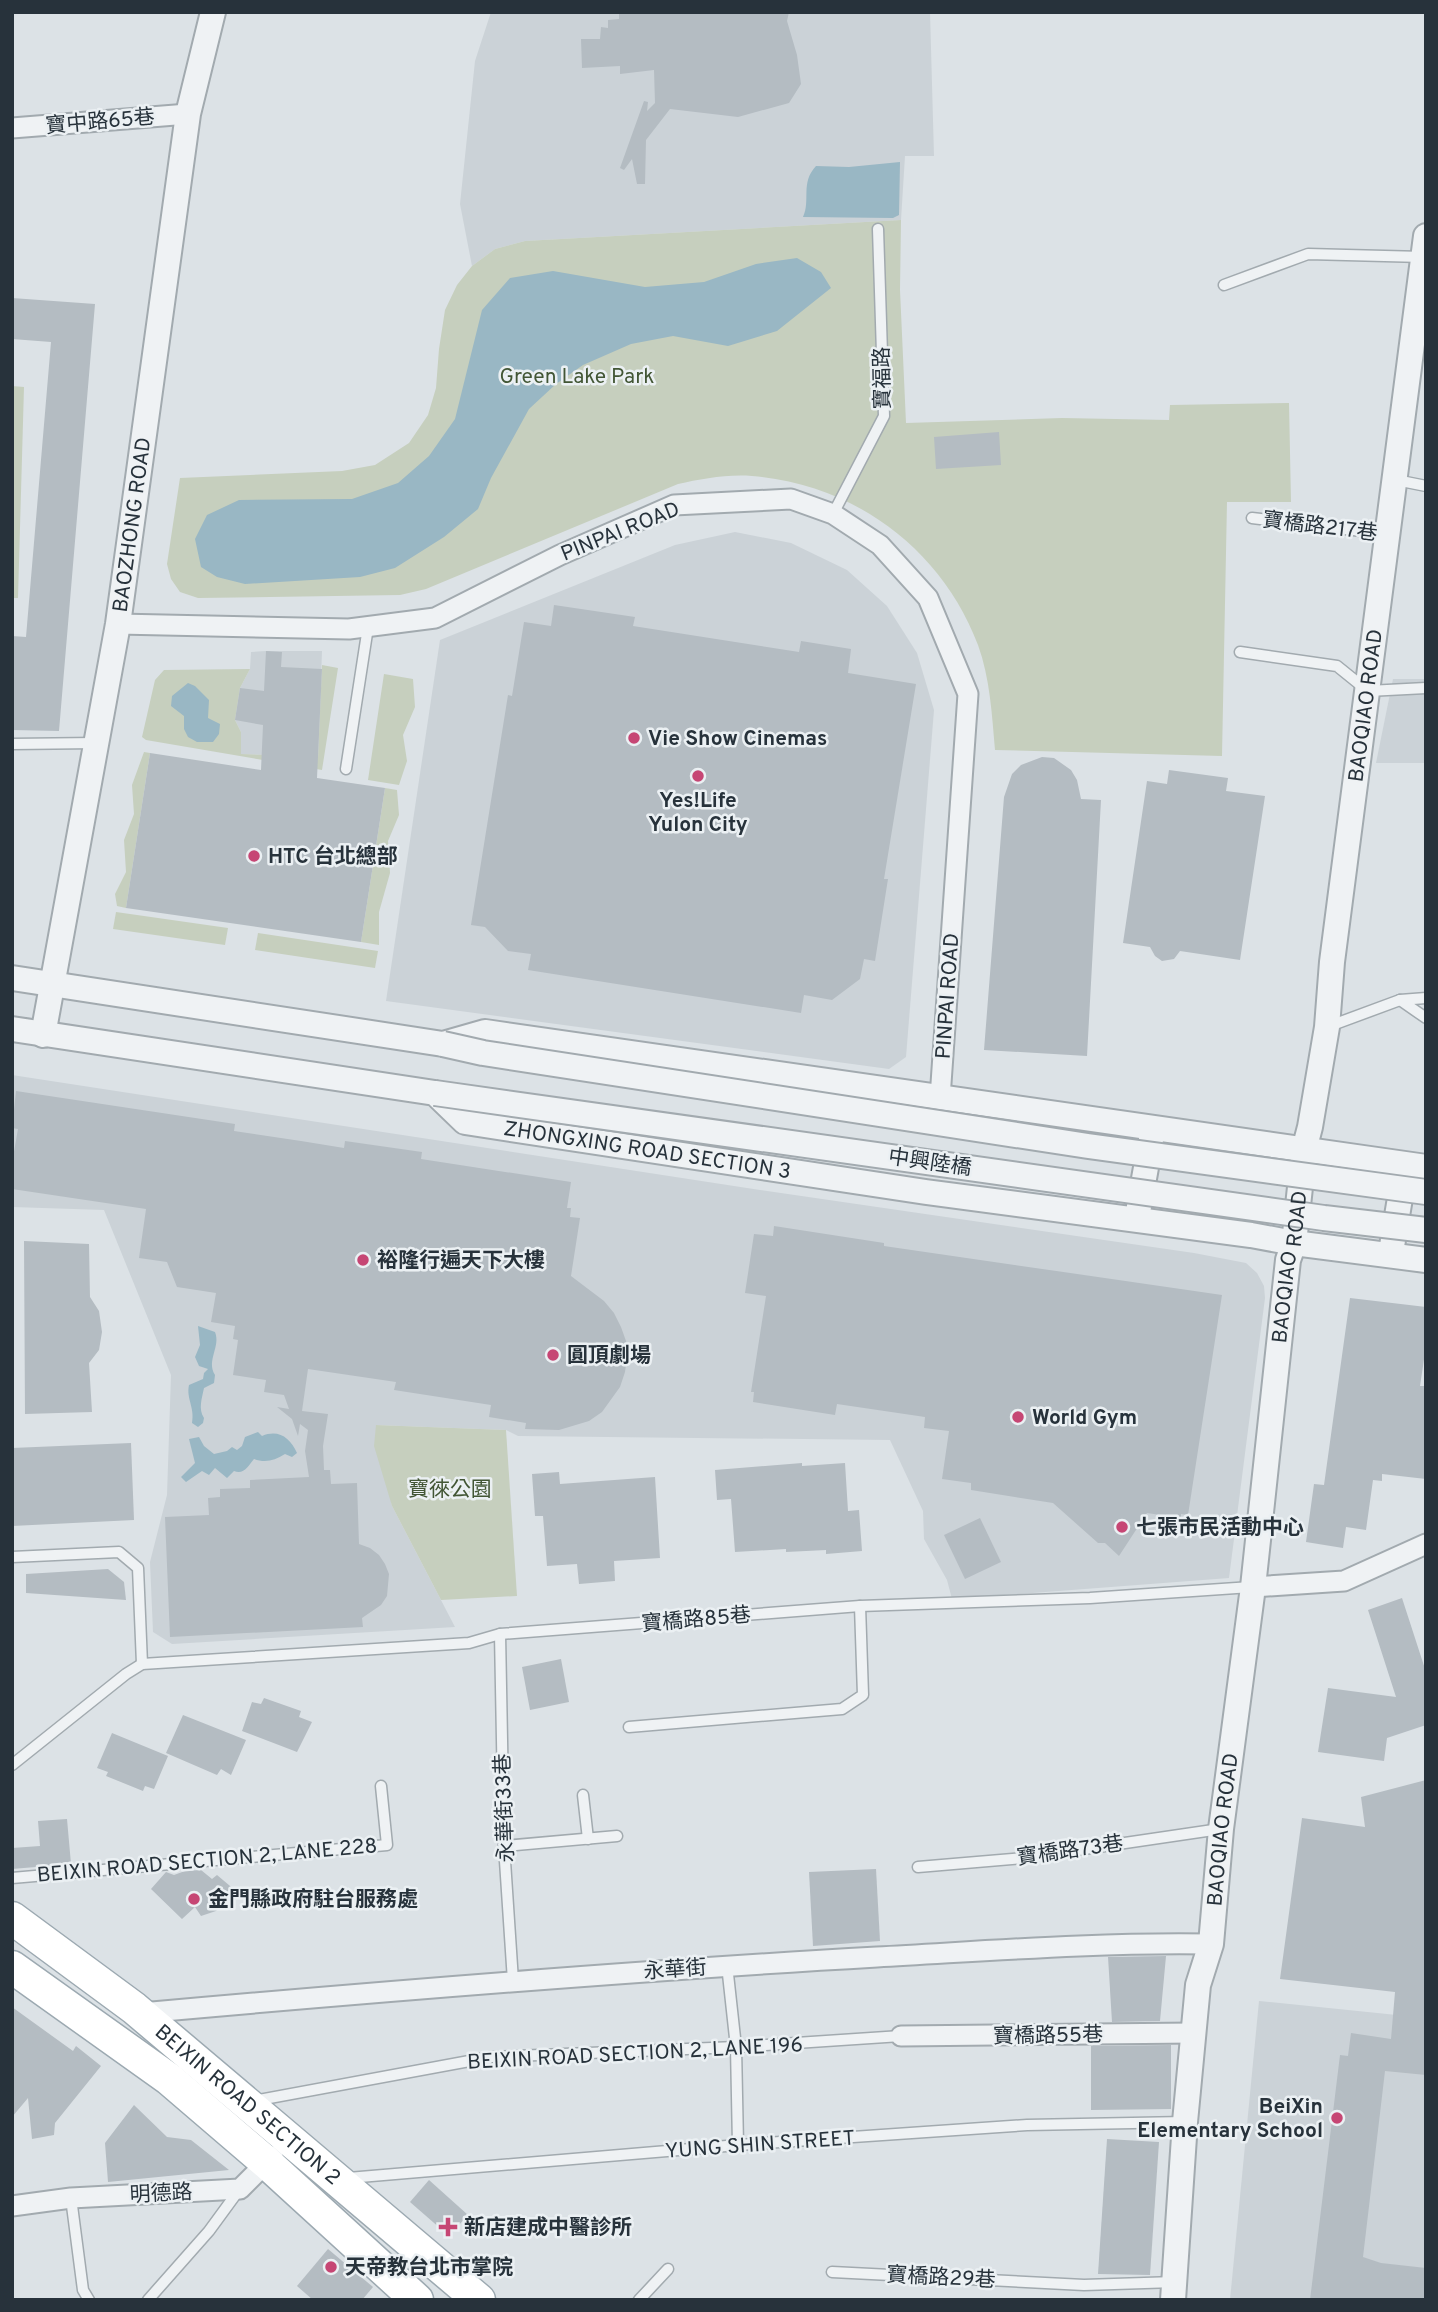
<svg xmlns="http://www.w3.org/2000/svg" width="1438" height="2312" font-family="Overpass,'Noto Sans TC',sans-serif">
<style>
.built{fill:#cbd2d7}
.green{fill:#c6cfbe}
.water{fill:#99b7c4}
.building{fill:#b4bcc2}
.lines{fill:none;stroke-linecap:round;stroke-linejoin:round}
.service-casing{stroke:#a2aaaf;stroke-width:13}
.minor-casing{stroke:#a2aaaf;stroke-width:23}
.tertiary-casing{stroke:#a2aaaf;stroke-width:28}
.primary-casing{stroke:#9ca9b1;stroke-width:35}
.service{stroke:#eff2f4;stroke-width:10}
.minor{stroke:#eff2f4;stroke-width:19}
.tertiary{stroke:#eff2f4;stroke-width:24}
.primary{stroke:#fff;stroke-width:32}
.tertiary-bridge-casing{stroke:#a2aaaf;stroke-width:28;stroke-linecap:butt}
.tertiary-bridge{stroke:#eff2f4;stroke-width:24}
.poi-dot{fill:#c64674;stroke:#ebf0f3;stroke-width:2.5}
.labels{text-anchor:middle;stroke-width:5;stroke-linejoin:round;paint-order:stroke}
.street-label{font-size:21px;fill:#27323b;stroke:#ebf0f3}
.park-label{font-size:21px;fill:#425635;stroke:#ebf0f3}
.poi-label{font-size:21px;font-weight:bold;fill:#27323b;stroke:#ebf0f3;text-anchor:start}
</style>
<rect width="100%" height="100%" fill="#dce2e6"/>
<g class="built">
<path d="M491 12H930L934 156H905L901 220 525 241 495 249 472 266 460 204 475 61Z"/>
<path d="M735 532 791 543 847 570 887 606 917 653 934 710 906 1057 889 1069 386 1001 440 640 675 545Z"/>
<path d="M266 651H322L318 757 241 754V732L235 720 240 688 250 669 251 652Z"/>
<path d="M1393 679H1426V763H1376Z"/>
<path d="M12 1075 760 1190 1194 1253 1246 1263 1257 1273 1264 1286 1265 1298 1229 1578 952 1599 947 1580 924 1539 923 1511 890 1440 518 1436 506 1430 376 1425 392 1506 455 1627 172 1644 153 1632 150 1562 167 1495 171 1375 104 1210 12 1207Z"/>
<path d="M1259 2001 1426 2018V2300H1230Z"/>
</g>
<g class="green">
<path d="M901 220 900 290 906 423 1062 418 1169 420 1170 405 1289 403 1291 502H1227L1222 756 995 750C992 715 990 678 978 645 942 549 854 484 752 476 727 474 701 479 678 484L426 589 400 595 198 598 180 592 171 579 167 564 180 478 342 471 375 465 409 443 428 415 436 388 439 349 445 310 457 285 472 266 495 249 525 241Z"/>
<path d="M12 386 24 387 18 598H12Z"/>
<path d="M322 665 338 668 322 770 146 740 142 737 155 680 164 670 250 669 240 688 235 720 241 732V754L318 757Z"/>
<path d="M384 674 413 679 415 707 403 735 407 761 399 785 368 780Z"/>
<path d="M144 752 150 753 126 908 117 906 115 894 126 872 124 840 134 814 132 785Z"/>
<path d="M385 788 397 790 399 815 388 841 390 873 379 912V945L361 942Z"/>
<path d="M116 912 228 928 225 945 113 929Z"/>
<path d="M258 933 378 951 375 968 255 950Z"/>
<path d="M376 1425 506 1430 517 1596 441 1600 392 1506 374 1446Z"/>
</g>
<g class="water">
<path d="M900 162 899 215 893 218 803 217C811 200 800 183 816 166L849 167Z"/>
<path d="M797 258 821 272 831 288 777 331 728 346 673 336 631 344 583 365 556 384 529 409 491 478 478 509 444 537 395 568 360 577 245 584 217 577 201 567 195 539 207 515 239 500 352 499 398 483 429 456 455 419 482 310 510 278 553 271 645 287 704 282 756 264Z"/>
<path d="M188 683 195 686 209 700 208 718 220 724 219 734 213 742H197L188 737 184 729V716L171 706 172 696Z"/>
<path d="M198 1326 215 1332C221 1347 206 1360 215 1375L214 1383 204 1388C202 1398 198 1409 204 1418L203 1423 198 1427 192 1423C195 1407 186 1399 189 1385L203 1379 204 1373 208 1369 199 1366 195 1357 200 1345Z"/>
<path d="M258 1432 262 1436C279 1429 290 1438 297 1453L292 1457 285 1454C274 1461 265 1463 254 1459 248 1466 244 1475 234 1471L227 1478 215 1468 209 1475 202 1471 186 1482 181 1477 195 1463 189 1439 199 1437 204 1446 214 1454 227 1451 232 1447 237 1450 242 1446 245 1437Z"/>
</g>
<g class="building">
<path d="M619 12H789L787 21 797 55 801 84 789 103 738 117 670 109 646 140 645 184H637L632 159 624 170 620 168 644 101 648 102 647 111 655 103 654 70 620 74V66L582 68 581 39H600L601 27 608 28V20L619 19Z"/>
<path d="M12 298 95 304 59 731 12 730V636L26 637 51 342 12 339Z"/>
<path d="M999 432 1001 465 936 469 934 437Z"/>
<path d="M554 605 635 617 633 626 799 652 801 641 851 649 848 673 916 684 884 879H888L875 961 864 959 860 979 832 1000 804 995 801 1013 528 970 531 954 508 951 485 927 471 925 508 695 512 696 524 622 551 626Z"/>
<path d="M266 651 282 652 281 667 322 669 317 778 385 788 361 942 126 908 150 753 261 770 263 725 235 720 240 688 264 691Z"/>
<path d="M1042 757 1054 758 1071 770 1077 780 1081 799 1101 800 1087 1056 984 1050 1004 797 1012 774 1021 765Z"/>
<path d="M1169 770 1228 778 1226 791 1265 796 1240 960 1180 951 1174 959 1162 961 1155 956 1150 947 1123 943 1147 781 1167 784Z"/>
<path d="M16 1091 235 1124 234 1131 301 1141 344 1148 345 1141 422 1152 421 1159 571 1182 567 1208H571L570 1217 580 1218 571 1276 604 1301 614 1313 621 1327 626 1341 627 1357 625 1372 620 1387 602 1412 589 1421 559 1430 525 1429 526 1423 489 1417 491 1405 394 1390 396 1382 308 1369 302 1411 328 1414 323 1446 324 1470H330L331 1484 357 1483 359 1544 370 1548 379 1555 385 1564 389 1574 387 1596 381 1605 362 1618 363 1627 170 1637 165 1517 209 1515 208 1498 220 1497V1489L250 1488V1480L309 1477 305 1451 308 1430 300 1424 298 1436 292 1419 277 1407 289 1409 284 1395 264 1392 266 1380 233 1375 238 1340 233 1339 235 1326 211 1322 216 1293 177 1287 167 1262 139 1258 146 1209 12 1189V1163L18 1129 12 1128Z"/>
<path d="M774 1226 884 1243V1246L1222 1295 1188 1515 1181 1514V1518L1147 1513 1119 1556 1105 1543H1098L1053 1503 971 1490V1483L942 1479 949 1431 924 1428 925 1417 837 1404 835 1415 753 1402 754 1392H751L766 1296 745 1293 754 1234 773 1236Z"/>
<path d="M24 1241 89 1244 90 1297 99 1311 102 1332 99 1350 89 1363 92 1412 25 1414Z"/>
<path d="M1350 1298 1426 1307V1346L1420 1386H1426V1479L1382 1474V1481L1373 1480 1366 1530 1346 1527 1343 1548 1306 1542 1314 1484 1324 1485Z"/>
<path d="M131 1443 134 1520 12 1526V1448Z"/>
<path d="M802 1463V1466L845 1463 848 1511 859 1510 862 1551 826 1554V1550L786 1552V1549L735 1552 731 1499 717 1500 715 1470Z"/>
<path d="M559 1472 560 1484 655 1477 660 1558 614 1561 615 1581 579 1584 577 1564 547 1566 543 1516H535L532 1474Z"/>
<path d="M980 1518 1001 1562 965 1579 944 1535Z"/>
<path d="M108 1569 124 1582 126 1600 26 1593V1574Z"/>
<path d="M1402 1598 1426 1672V1725L1387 1738 1384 1761 1318 1752 1328 1688 1396 1697 1368 1610Z"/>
<path d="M561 1659 569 1702 530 1710 522 1667Z"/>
<path d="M264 1698 301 1711 299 1717 312 1722 297 1752 242 1731 252 1702 261 1704Z"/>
<path d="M183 1715 246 1740 231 1775 221 1769 217 1775 166 1753Z"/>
<path d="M112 1733 168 1756 154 1789 145 1786 143 1791 106 1776 108 1772 97 1768Z"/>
<path d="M1426 1780V2075L1385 2071 1363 2257 1381 2263 1426 2268V2300H1310L1340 2055 1348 2056 1351 2033 1391 2039 1395 1992 1280 1979 1302 1818 1365 1827 1361 1797Z"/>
<path d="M67 1819 71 1864 12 1869V1848L40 1846 38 1821Z"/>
<path d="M876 1869 880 1941 813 1946 809 1872Z"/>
<path d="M201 1870 212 1879 217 1875 236 1891 216 1911 201 1916 195 1907 182 1919 151 1889 166 1872 174 1875 185 1871Z"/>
<path d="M1166 1956 1160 2021 1112 2022 1108 1957Z"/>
<path d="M12 2007 73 2051 76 2046 101 2066 55 2123 54 2135 32 2139 28 2098 12 2117Z"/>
<path d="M1171 2045V2109L1091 2110V2046Z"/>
<path d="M134 2105 167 2137 191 2140 229 2170 108 2182 105 2143Z"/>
<path d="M1107 2139 1159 2142 1150 2275 1098 2274Z"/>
<path d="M429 2180 468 2215 449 2236 410 2202Z"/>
<path d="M328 2249 373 2287 362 2300H313L297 2286Z"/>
</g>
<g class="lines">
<defs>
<g id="service">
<path d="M1224 285 1308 254 1423 257"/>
<path d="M1396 480 1426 486"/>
<path d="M833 514 884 416 878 229"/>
<path d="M1252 518 1387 534"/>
<path d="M1240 652 1337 666 1368 691 1426 688"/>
<path d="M12 744 96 743"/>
<path d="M346 769 368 627"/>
<path d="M1400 1000 1426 1018"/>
<path d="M1327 1027 1400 1000 1426 998"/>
<path d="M12 1557 119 1552 138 1568 142 1664"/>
<path d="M500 1634 504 1846 513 1981"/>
<path d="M629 1727 842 1709 863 1695 860 1606"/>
<path d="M12 1765 126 1674 142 1664 469 1643 500 1634 860 1606 1090 1598 1251 1587"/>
<path d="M583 1795 588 1839"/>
<path d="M504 1846 617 1836"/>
<path d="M918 1867 1023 1858 1220 1829"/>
<path d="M12 1878 387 1845 381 1786"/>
<path d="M727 1965 736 2047 738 2145"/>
<path d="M253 2101 491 2057 736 2047 901 2036"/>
<path d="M348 2178 738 2145 1027 2125 1185 2122"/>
<path d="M71 2198 83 2290 89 2300"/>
<path d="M832 2272 1084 2285 1175 2282"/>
<path d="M148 2300 209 2231 239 2190"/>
<path d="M639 2300 668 2269"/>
</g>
<g id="minor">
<path d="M12 128 188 114"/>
<path d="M118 624 349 629 435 618 560 555 674 505 791 499 833 514 880 545 928 598 968 694 940 1098"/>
<path d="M1253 1587 1344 1581 1426 1544"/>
<path d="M141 2013C386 1991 631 1971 877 1957 988 1951 1099 1942 1211 1944"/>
<path d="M901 2036 1194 2033"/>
<path d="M12 2206 71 2198 240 2189 273 2156"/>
</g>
<g id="tertiary">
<path d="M12 978 443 1044 485 1032 1426 1167"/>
<path id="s1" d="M12 1029 435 1093 465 1122 926 1192 1251 1235 1294 1243 1426 1260"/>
<path id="s2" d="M43 1035 118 624 188 114 213 12"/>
<path d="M1138 1212 1152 1134"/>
<path d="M1392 1246 1405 1168"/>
<path id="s3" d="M1173 2300 1185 2122 1198 1985 1211 1944 1221 1829 1253 1587 1288 1260 1294 1243 1304 1150 1310 1127 1327 1027 1332 962 1426 236"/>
</g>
<g id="primary">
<path id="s4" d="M12 1918 134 2008 479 2300"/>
<path d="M12 1967 169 2079 267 2163 417 2300"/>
</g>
</defs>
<use href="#service" class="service-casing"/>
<use href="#minor" class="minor-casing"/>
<use href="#tertiary" class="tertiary-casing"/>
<use href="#primary" class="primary-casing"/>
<use href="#service" class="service"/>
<use href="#minor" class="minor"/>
<use href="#tertiary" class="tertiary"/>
<use href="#primary" class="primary"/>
<defs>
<g id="tertiary-bridge">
<path d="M443 1044 483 1053 1088 1146 1426 1192"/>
<path d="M435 1093 1324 1218 1426 1230"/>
</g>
</defs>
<use href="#tertiary-bridge" class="tertiary-bridge-casing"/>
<use href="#tertiary-bridge" class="tertiary-bridge"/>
</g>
<g class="poi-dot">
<circle cx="634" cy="738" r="7"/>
<circle cx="698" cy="776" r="7"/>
<circle cx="254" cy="856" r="7"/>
<circle cx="363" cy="1260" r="7"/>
<circle cx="553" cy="1355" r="7"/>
<circle cx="1018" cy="1417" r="7"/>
<circle cx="1122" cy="1527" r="7"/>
<circle cx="194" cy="1899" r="7"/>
<circle cx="1337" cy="2118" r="7"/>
<path d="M444.5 2216.5h7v7h7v7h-7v7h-7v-7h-7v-7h7z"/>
<circle cx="331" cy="2267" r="7"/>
</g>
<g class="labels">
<g class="street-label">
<text transform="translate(100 121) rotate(-5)" y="7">寶中路65巷</text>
<text transform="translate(882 378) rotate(-91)" y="7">寶福路</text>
<text dy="7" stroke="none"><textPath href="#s2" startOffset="518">BAOZHONG ROAD</textPath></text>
<text transform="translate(1320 526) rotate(7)" y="7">寶橋路217巷</text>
<text transform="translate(620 531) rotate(-22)" y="7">PINPAI ROAD</text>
<text dy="7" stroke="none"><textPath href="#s3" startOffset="1608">BAOQIAO ROAD</textPath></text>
<text transform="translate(947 996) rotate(-86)" y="7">PINPAI ROAD</text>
<text dy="7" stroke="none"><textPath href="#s1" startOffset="654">ZHONGXING ROAD SECTION 3</textPath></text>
<text transform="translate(930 1162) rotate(8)" y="7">中興陸橋</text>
<text dy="7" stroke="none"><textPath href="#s3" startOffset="1041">BAOQIAO ROAD</textPath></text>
<text transform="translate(696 1619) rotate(-5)" y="7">寶橋路85巷</text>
<text transform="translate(504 1808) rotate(-92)" y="7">永華街33巷</text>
<text dy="7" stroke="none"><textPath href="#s3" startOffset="474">BAOQIAO ROAD</textPath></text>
<text transform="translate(1070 1850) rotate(-8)" y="7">寶橋路73巷</text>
<text transform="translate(207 1860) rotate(-5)" y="7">BEIXIN ROAD SECTION 2, LANE 228</text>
<text transform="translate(675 1969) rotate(-4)" y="7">永華街</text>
<text transform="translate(1048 2035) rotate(-1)" y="7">寶橋路55巷</text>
<text transform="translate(635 2053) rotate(-3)" y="7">BEIXIN ROAD SECTION 2, LANE 196</text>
<text dy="7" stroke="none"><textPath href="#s4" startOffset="301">BEIXIN ROAD SECTION 2</textPath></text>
<text transform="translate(760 2144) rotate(-4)" y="7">YUNG SHIN STREET</text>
<text transform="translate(161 2193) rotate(-3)" y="7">明德路</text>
<text transform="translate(941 2277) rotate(3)" y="7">寶橋路29巷</text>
</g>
<g class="park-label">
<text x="577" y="383">Green Lake Park</text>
<text x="450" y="1496">寶徠公園</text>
</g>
<g class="poi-label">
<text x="648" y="745">Vie Show Cinemas</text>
<text x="698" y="807" text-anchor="middle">Yes!Life<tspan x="698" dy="24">Yulon City</tspan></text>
<text x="268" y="863">HTC 台北總部</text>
<text x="377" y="1267">裕隆行遍天下大樓</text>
<text x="567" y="1362">圓頂劇場</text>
<text x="1032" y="1424">World Gym</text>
<text x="1136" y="1534">七張市民活動中心</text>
<text x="208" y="1906">金門縣政府駐台服務處</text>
<text x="1323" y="2113" text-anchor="end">BeiXin<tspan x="1323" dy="24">Elementary School</tspan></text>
<text x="464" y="2234">新店建成中醫診所</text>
<text x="345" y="2274">天帝教台北市掌院</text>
</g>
</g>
<rect width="1438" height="2312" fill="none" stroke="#27323b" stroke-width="28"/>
</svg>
